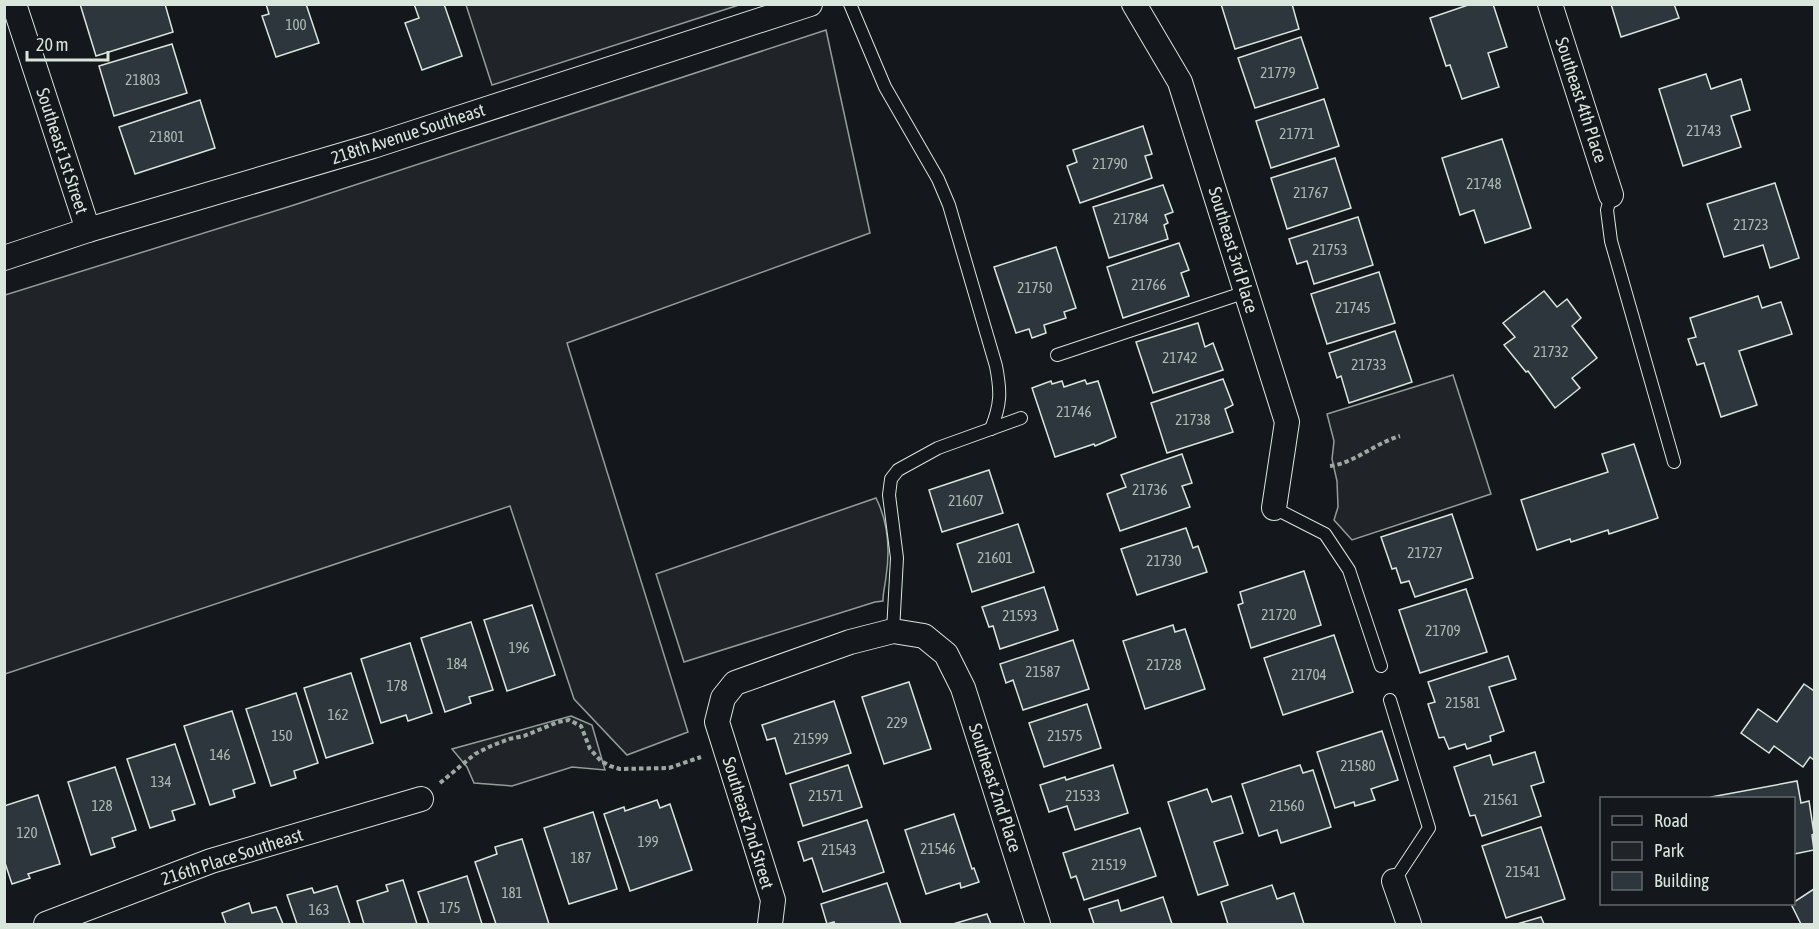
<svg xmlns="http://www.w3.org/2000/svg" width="1819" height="929" font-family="'Asap Condensed',sans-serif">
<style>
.green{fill:#202428;stroke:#939e99;stroke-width:1.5}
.building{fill:#2c363c;stroke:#d8e6dc;stroke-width:1.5}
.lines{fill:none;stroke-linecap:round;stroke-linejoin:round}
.service-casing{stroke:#d8e6dc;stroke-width:14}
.minor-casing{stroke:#d8e6dc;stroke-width:26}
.path{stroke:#9da8a2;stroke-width:4;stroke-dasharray:4.5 3;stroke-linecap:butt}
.service{stroke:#14181c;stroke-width:12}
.minor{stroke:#14181c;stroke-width:24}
.labels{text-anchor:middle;stroke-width:4.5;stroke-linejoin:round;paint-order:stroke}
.number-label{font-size:15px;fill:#adbab4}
.street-label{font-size:18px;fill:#d8e6dc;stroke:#14181c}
</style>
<rect width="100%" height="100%" fill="#14181c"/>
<g class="green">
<path d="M466 5V4L739 5 492 85Z"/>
<path d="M826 30 870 233 567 343 688 732 627 755 574 699 510 506 5 674V295L294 205Z"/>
<path d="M1453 375 1491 494 1352 540 1334 520 1338 507 1337 481 1332 459 1334 441 1327 414Z"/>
<path d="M876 498C888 522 890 551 886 577 885 586 883 592 883 601L875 602 684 662 656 574Z"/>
<path d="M571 716 592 725 605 770 572 767 512 786 474 783 467 767 452 749Z"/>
</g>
<g class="building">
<path d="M80 4H165L173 32 96 56Z"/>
<path d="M266 4H306L319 43 276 57 262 16 269 14Z"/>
<path d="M414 4H444L462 56 422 70 405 23 419 18Z"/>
<path d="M1221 4H1292L1299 29 1235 49Z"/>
<path d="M1471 4H1493L1507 47 1488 53 1499 87 1462 99 1450 65 1446 66 1430 18Z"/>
<path d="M1611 4H1674L1679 18 1621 37Z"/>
<path d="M1301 37 1318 88 1255 108 1238 58Z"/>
<path d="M172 44 187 93 114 116 99 66Z"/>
<path d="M1706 74 1711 89 1741 79 1750 110 1731 116 1741 147 1683 166 1659 89Z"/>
<path d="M1324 99 1339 146 1271 168 1256 121Z"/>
<path d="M200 100 215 148 135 174 119 127Z"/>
<path d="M1143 126 1152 154 1145 156 1152 178 1080 203 1067 166 1077 162 1073 150Z"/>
<path d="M1502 139 1531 228 1485 243 1474 210 1460 215 1442 158Z"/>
<path d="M1335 158 1351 208 1287 229 1271 178Z"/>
<path d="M1775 183 1799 258 1770 268 1763 245 1724 257 1707 204Z"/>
<path d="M1163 185 1173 212 1165 215 1168 223 1164 225 1168 239 1109 258 1093 207Z"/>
<path d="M1358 217 1373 265 1314 284 1307 261 1297 264 1289 239Z"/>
<path d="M1179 243 1189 270 1181 273 1189 296 1123 318 1107 267Z"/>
<path d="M1056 247 1076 308 1064 312 1066 318 1044 325 1046 333 1032 338 1029 329 1016 333 994 267Z"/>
<path d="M1379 272 1395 323 1327 344 1311 294Z"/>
<path d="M1544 291 1557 307 1567 299 1581 318 1572 326 1597 358 1572 378 1580 388 1555 408 1528 371 1526 372 1504 345 1515 337 1503 323Z"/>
<path d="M1758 296 1762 308 1781 302 1792 334 1739 351 1757 405 1721 417 1704 363 1697 365 1688 339 1696 337 1690 318Z"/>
<path d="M1198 323 1205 347 1213 343 1223 370 1153 393 1136 342Z"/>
<path d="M1395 331 1412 382 1349 403 1341 376 1337 378 1329 353Z"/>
<path d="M1223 379 1233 405 1225 409 1233 432 1167 453 1151 403Z"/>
<path d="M1085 380 1087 384 1098 381 1116 437 1095 446 1094 444 1055 457 1032 388 1051 381 1052 384 1062 381 1064 387Z"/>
<path d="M1634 444 1658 518 1609 534 1608 530 1571 542 1570 539 1537 550 1521 500 1608 472 1602 454Z"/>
<path d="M1182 454 1192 483 1182 486 1190 507 1120 531 1107 494 1126 487 1121 475Z"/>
<path d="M989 470 1003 513 942 532 929 490Z"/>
<path d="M1452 514 1473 578 1415 597 1409 581 1401 583 1396 568 1392 569 1381 537Z"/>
<path d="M1018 524 1034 572 972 592 957 544Z"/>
<path d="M1186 528 1193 548 1198 546 1207 572 1137 595 1121 549Z"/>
<path d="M1304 571 1321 625 1251 648 1238 605 1243 603 1240 592Z"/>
<path d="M1044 587 1058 630 1000 649 993 626 989 627 982 607Z"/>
<path d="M1466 589 1487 652 1420 673 1399 610Z"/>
<path d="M532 605 555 675 507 691 484 620Z"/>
<path d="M471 622 493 690 469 697 471 703 445 712 421 638Z"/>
<path d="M1173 625 1175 632 1185 629 1205 689 1145 709 1123 641Z"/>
<path d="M1334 635 1353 692 1283 715 1264 658Z"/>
<path d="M1073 640 1089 689 1023 710 1013 680 1006 683 1000 664Z"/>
<path d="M410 643 432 713 408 721 406 715 381 723 361 659Z"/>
<path d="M1508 656 1516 679 1489 687 1504 731 1490 736 1491 741 1467 749 1465 744 1449 749 1444 737 1439 738 1428 704 1435 702 1428 682Z"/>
<path d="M351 673 373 743 326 758 304 688Z"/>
<path d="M909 682 931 749 884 764 862 697Z"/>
<path d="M1804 684 1814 691V760L1810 757 1803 767 1774 746 1769 753 1741 733 1758 709 1777 722Z"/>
<path d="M296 693 318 763 294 771 296 778 271 786 246 709Z"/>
<path d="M834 701 851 753 786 774 775 738 767 740 762 725Z"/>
<path d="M1087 704 1101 748 1044 767 1029 723Z"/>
<path d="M232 711 255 783 233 790 235 797 210 805 184 726Z"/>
<path d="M1382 731 1398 780 1371 789 1375 800 1355 806 1354 802 1335 808 1317 752Z"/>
<path d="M175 744 195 804 172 811 175 820 150 828 127 759Z"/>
<path d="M1535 752 1544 782 1531 786 1541 816 1482 836 1475 815 1470 816 1454 767 1490 755 1493 765Z"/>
<path d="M848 765 862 807 803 826 790 784Z"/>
<path d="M1113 765 1128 813 1075 830 1067 806 1049 812 1040 785 1065 777 1066 780Z"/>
<path d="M1300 765 1303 773 1313 770 1331 827 1281 843 1277 830 1259 836 1242 784Z"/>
<path d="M115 767 136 830 112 838 115 847 91 855 68 782Z"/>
<path d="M1797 781 1801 803 1809 801 1814 834 1812 835 1814 850 1794 854V798H1712L1711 797Z"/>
<path d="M1207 789 1212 802 1231 796 1243 833 1214 842 1228 885 1198 895 1168 802Z"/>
<path d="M38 795 60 864 28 874 30 878 12 884 4 860V806Z"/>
<path d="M657 800 660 808 670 804 692 870 630 891 604 814 624 807 625 811Z"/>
<path d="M593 812 617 889 569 904 544 828Z"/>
<path d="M954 814 972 869 974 868 979 882 961 888 960 883 926 894 905 830Z"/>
<path d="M867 820 884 872 823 892 812 858 804 861 798 842Z"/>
<path d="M1541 827 1565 899 1506 918 1482 846Z"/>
<path d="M1140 828 1156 876 1084 900 1076 876 1071 878 1063 853Z"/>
<path d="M522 839 549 924H496L475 862 497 854 495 847Z"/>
<path d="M467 876 482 924H429L418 892Z"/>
<path d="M403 880 417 924H364L357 901 388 891 386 885Z"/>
<path d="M887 883 901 924H835L834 922 827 924 821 904Z"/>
<path d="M1272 885 1277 899 1294 893 1304 924H1228L1221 902Z"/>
<path d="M337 886 350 924H297L287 895 312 888 314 893Z"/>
<path d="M1814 889V924H1801L1791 904Z"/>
<path d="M1163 897 1172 924H1094L1089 909 1118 900 1121 911Z"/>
<path d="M249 903 252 913 276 907 283 924H226L222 913Z"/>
<path d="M987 914 991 924H953Z"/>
<path d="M1541 917 1544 924H1517Z"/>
</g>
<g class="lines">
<defs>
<g id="service">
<path d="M850 4 885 87 938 179 949 205 996 366C1001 392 1001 404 991 429"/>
<path d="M1611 195 1607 210 1611 241 1674 462"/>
<path d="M1057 355 1246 292"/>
<path d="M1274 508 1325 534 1349 570 1381 666"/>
<path d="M893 631 897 558 889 495 891 479 898 470 938 448 1021 418"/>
<path d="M1390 700 1429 828 1394 881"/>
</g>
<g id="minor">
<path d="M14 4 88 230"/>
<path d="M1134 4 1180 82 1287 422 1274 508"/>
<path d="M1550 4 1611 195"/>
<path d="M4 258 88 230 373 146 810 4"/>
<path d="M1394 881 1409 924"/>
<path d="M46 924 211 861 421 799"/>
<path d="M770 924 773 900 717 722 723 698 735 683 850 642 893 631 924 636 946 654 963 688 1038 924"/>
</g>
</defs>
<use href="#service" class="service-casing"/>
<use href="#minor" class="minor-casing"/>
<g class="path">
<path d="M1330 466C1355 463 1375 443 1400 436"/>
<path d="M440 783 475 754 491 746 509 739 524 736 558 722 569 720 581 726 590 749 601 761 610 766 620 769 669 768 701 757"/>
</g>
<use href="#service" class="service"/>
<use href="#minor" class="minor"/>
</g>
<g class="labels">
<g class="number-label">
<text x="296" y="30">100</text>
<text x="1278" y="78">21779</text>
<text x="143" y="85">21803</text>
<text x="1704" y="136">21743</text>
<text x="1297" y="139">21771</text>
<text x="167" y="142">21801</text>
<text x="1110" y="169">21790</text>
<text x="1484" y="189">21748</text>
<text x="1311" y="198">21767</text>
<text x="1131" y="224">21784</text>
<text x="1751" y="230">21723</text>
<text x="1330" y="255">21753</text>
<text x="1149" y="290">21766</text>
<text x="1035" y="293">21750</text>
<text x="1353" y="313">21745</text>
<text x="1551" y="357">21732</text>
<text x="1180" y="363">21742</text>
<text x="1369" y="370">21733</text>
<text x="1074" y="417">21746</text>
<text x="1193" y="425">21738</text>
<text x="1150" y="495">21736</text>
<text x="966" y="506">21607</text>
<text x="1425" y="558">21727</text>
<text x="995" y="563">21601</text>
<text x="1164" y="566">21730</text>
<text x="1279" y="620">21720</text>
<text x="1020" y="621">21593</text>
<text x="1443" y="636">21709</text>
<text x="519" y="653">196</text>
<text x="457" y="669">184</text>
<text x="1164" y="670">21728</text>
<text x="1043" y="677">21587</text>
<text x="1309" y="680">21704</text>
<text x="397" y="691">178</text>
<text x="1463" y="708">21581</text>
<text x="338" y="720">162</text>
<text x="897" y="728">229</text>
<text x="282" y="741">150</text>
<text x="1065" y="741">21575</text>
<text x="811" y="744">21599</text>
<text x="220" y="760">146</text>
<text x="1358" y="771">21580</text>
<text x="161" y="787">134</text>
<text x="826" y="801">21571</text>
<text x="1083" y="801">21533</text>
<text x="1501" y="805">21561</text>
<text x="102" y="811">128</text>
<text x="1287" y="811">21560</text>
<text x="27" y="838">120</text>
<text x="648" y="847">199</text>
<text x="938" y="854">21546</text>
<text x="839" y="855">21543</text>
<text x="581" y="863">187</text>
<text x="1109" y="870">21519</text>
<text x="1523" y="877">21541</text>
<text x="512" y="898">181</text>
<text x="450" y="913">175</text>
<text x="319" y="915">163</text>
</g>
<g class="street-label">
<text transform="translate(1581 100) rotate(72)" y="6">Southeast 4th Place</text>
<text transform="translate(408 134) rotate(-18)" y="6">218th Avenue Southeast</text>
<text transform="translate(62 151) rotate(72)" y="6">Southeast 1st Street</text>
<text transform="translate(1233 250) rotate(73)" y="6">Southeast 3rd Place</text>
<text transform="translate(995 788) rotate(72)" y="6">Southeast 2nd Place</text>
<text transform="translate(748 823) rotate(73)" y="6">Southeast 2nd Street</text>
<text transform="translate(232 857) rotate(-18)" y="6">216th Place Southeast</text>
</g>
</g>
<rect width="1819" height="929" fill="none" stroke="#d8e6dc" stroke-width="12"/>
<rect x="1600" y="797" width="195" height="108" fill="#14181c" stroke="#626a69" stroke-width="1.5"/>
<rect x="1612" y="816" width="30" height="9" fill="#14181c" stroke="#626a69" stroke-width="1.5"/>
<text x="1654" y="827" font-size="18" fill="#d8e6dc">Road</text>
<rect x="1612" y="842" width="30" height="18" fill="#202428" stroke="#626a69" stroke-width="1.5"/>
<text x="1654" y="857" font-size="18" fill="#d8e6dc">Park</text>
<rect x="1612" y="872" width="30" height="18" fill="#2c363c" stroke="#626a69" stroke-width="1.5"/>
<text x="1654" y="887" font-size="18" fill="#d8e6dc">Building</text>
<path d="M27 51v9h81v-9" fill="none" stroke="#d8e6dc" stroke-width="3"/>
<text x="36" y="51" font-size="18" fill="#d8e6dc" stroke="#14181c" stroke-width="4.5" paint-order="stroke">20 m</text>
</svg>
